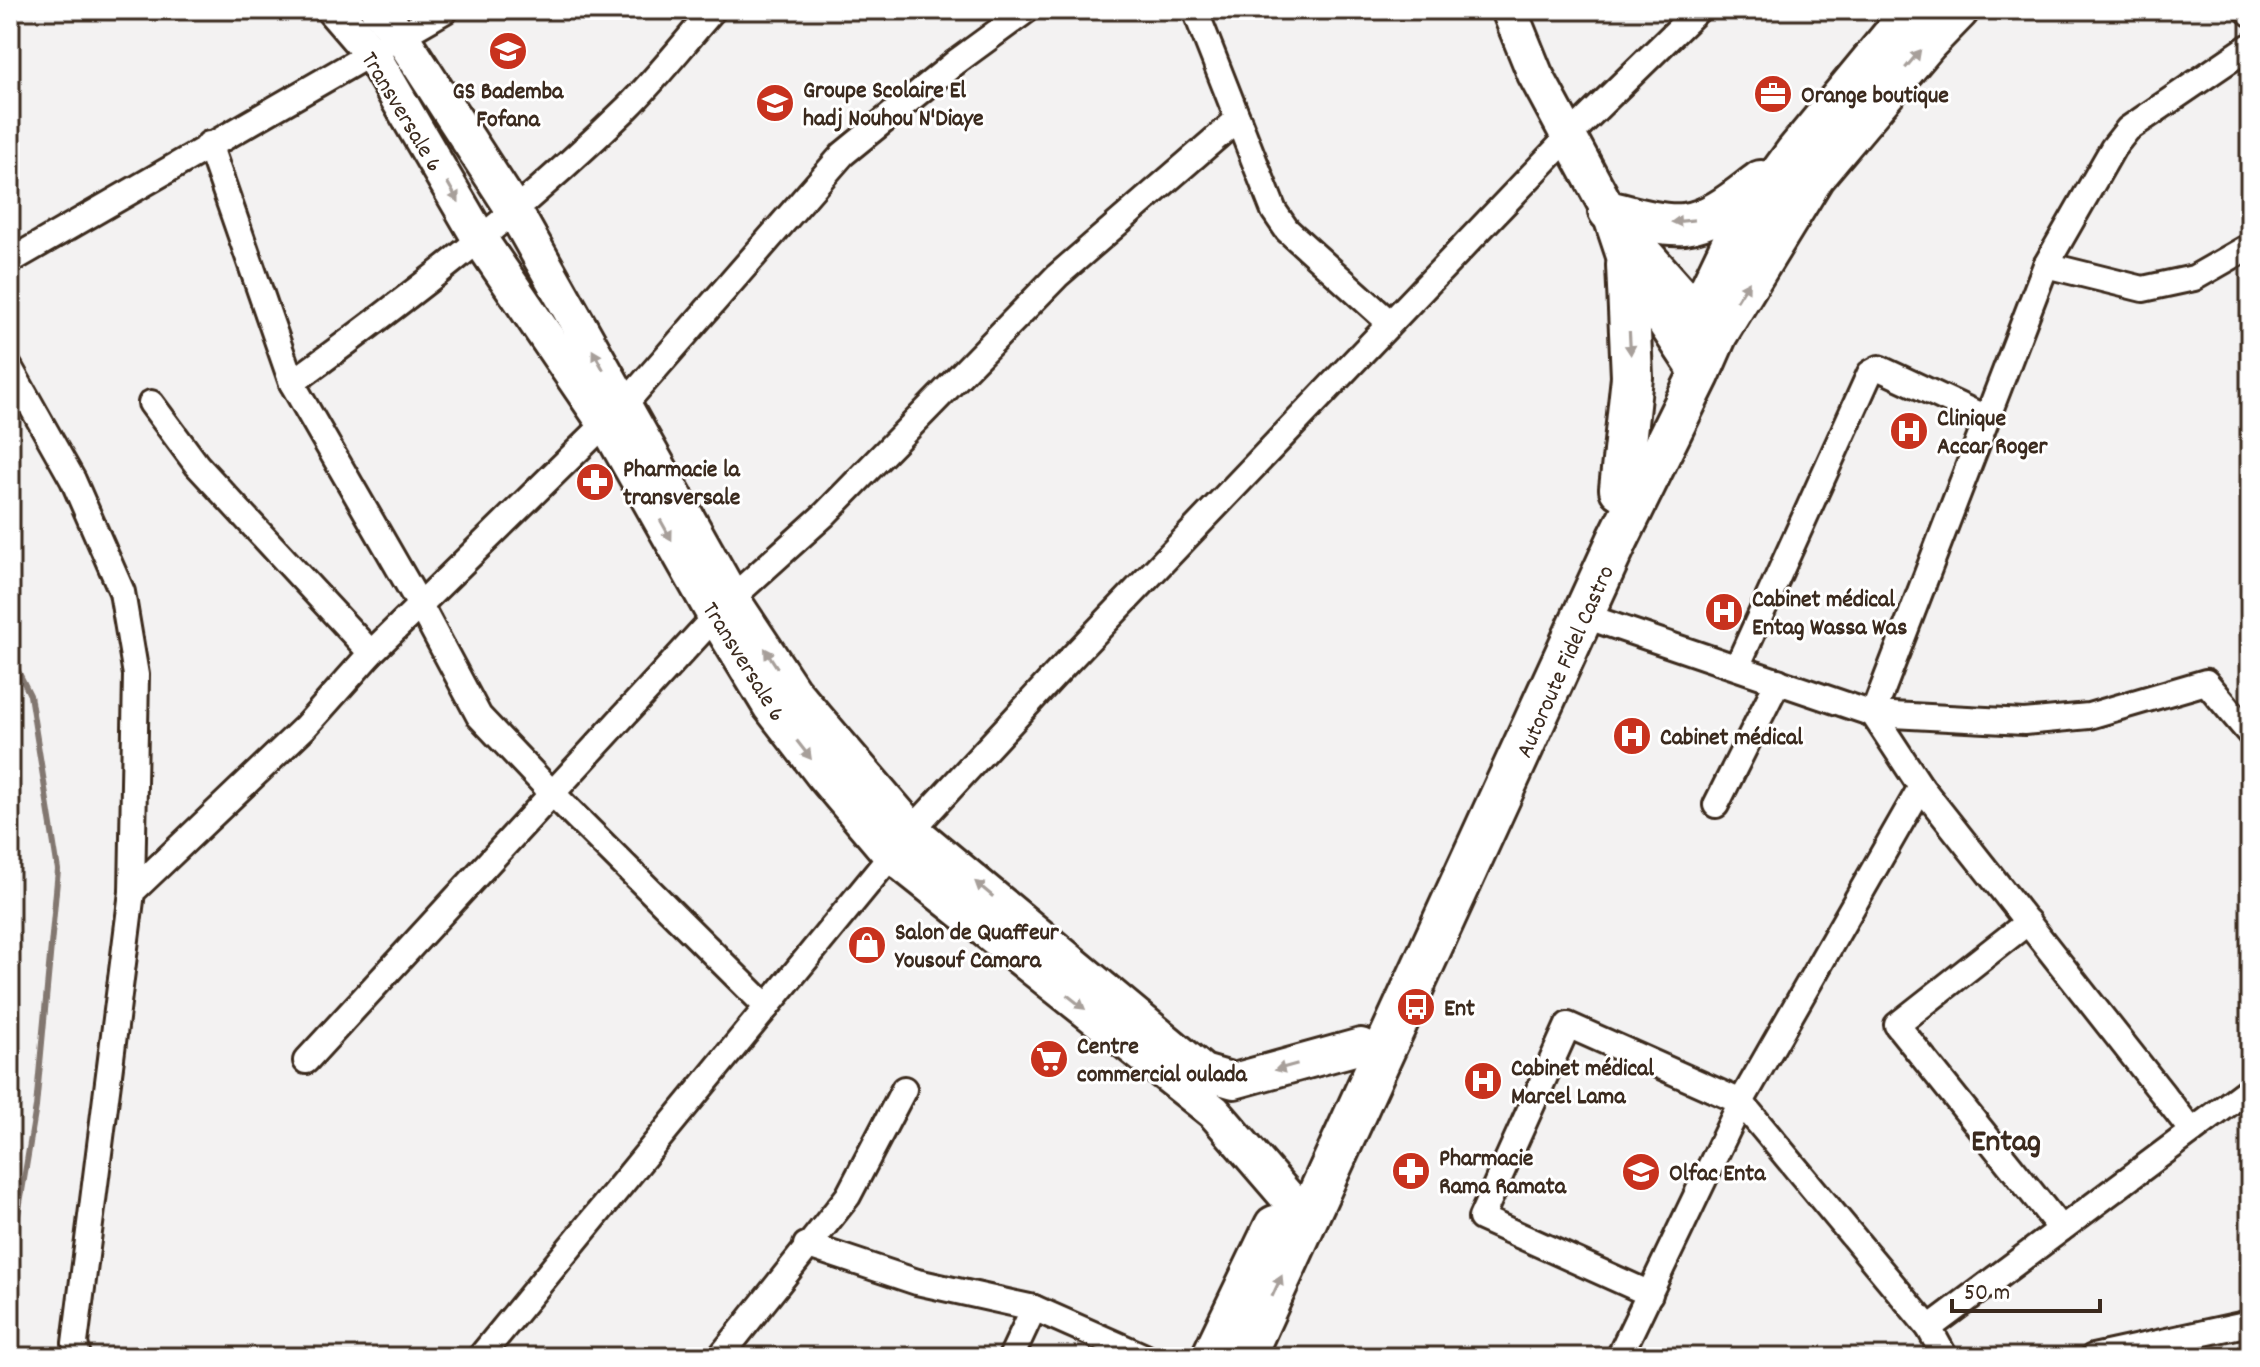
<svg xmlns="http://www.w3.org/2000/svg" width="2260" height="1367" font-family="Dekko,sans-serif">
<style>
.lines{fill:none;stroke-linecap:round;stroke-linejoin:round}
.stream{stroke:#827770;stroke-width:6}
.minor-casing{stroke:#3b2a1e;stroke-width:30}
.secondary-casing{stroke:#3b2a1e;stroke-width:40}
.trunk-casing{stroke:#3b2a1e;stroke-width:46}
.minor{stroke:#fff;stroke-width:24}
.secondary{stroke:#fff;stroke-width:34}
.trunk{stroke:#fff;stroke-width:40}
.oneway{fill:#a79f9a}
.labels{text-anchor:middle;stroke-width:6;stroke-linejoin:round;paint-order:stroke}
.poi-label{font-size:24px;font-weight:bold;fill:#3b2a1e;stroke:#fff;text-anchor:start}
.street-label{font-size:24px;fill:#3b2a1e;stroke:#fff}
.district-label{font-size:32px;font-weight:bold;fill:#3b2a1e;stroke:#fff}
</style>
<rect width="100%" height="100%" fill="#f3f2f2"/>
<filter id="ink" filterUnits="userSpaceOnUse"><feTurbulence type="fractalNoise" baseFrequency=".0125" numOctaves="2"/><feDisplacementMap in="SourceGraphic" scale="16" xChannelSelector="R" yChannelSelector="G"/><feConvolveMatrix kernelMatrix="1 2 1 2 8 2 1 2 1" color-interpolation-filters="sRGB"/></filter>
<g filter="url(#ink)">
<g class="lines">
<path class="stream" d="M10 655 30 695 58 870 36 1107 10 1263"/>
<defs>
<g id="minor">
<path d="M1195 10 1274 211 1287 230 1390 323"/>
<path d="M2247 10 2250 13"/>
<path d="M209 144 292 383 421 607 479 716 552 793 767 1007"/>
<path d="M10 261C155 176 301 94 446 10"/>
<path d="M2046 265 2143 289 2194 278 2250 246"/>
<path d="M10 368 73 480 122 592 136 675 132 892"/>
<path d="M292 383C411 296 523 210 628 107 658 77 685 42 713 10"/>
<path d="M151 403 197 465 371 653"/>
<path d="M1585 616 1873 714 2024 722 2089 716 2206 682 2250 734"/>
<path d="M1737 667 1870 373 1879 368 1986 418"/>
<path d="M1716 805 1778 681"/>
<path d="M2028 922 1897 1025 2061 1229"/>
<path d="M306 1061 732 598 824 515 1057 276 1238 119"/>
<path d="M2192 1131 1921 787 1873 714 2046 265 2113 148 2128 129 2250 46"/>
<path d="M806 1245 917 1282 1034 1308 1145 1357"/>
<path d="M1650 1294 1481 1218 1568 1025 1741 1102 1929 1328 1945 1357"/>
<path d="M1929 1328 2250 1088"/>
<path d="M78 1357 75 1343 132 892 305 727 371 653 624 405 843 154 956 62 1027 10"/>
<path d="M480 1357 912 830 1055 675 1569 136 1698 10"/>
<path d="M720 1357 848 1196 904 1089"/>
<path d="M1011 1357 1034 1308"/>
<path d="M1619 1357 1741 1102 1921 787"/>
<path d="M2093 1357 2250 1323"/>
</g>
<g id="secondary">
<path d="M334 10 372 54 481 241 611 432 715 616 770 706 824 776 890 854 1214 1112 1289 1199"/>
<path d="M378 10 401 36 515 212 736 605 793 691 912 830 1203 1072 1234 1081 1361 1046"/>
<path d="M1509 10 1535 74 1609 211 1627 265 1694 367"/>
<path d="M1627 233 1714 331"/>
</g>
<g id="trunk">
<path d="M1609 211C1632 217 1660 226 1684 224 1713 221 1738 198 1761 181"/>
<path d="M1684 344 1736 235 1795 154 1914 10"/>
<path d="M1620 489 1632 377 1627 265"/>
<path d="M1212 1357 1275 1226"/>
<path d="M1244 1357 1618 539 1699 375 1717 334 1814 176 1927 42 1958 10"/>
</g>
</defs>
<use href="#minor" class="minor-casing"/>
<use href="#secondary" class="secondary-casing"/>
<use href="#trunk" class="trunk-casing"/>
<use href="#minor" class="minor"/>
<use href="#secondary" class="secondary"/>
<use href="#trunk" class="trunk"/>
</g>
<defs><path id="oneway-solid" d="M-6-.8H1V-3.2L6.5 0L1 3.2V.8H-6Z" transform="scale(2)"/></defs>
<g class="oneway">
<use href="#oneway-solid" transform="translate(1913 59) rotate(-50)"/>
<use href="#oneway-solid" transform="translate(453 192) rotate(60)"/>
<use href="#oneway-solid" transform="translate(1683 221) rotate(175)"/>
<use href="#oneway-solid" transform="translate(1743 291) rotate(-58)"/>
<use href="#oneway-solid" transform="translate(1630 343) rotate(87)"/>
<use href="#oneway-solid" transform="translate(598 360) rotate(-119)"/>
<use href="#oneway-solid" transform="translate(666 530) rotate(61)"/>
<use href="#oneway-solid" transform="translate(771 658) rotate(-123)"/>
<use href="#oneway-solid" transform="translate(804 750) rotate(52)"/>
<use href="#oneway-solid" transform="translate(984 889) rotate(-140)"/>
<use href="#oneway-solid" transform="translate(1076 1002) rotate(38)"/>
<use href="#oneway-solid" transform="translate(1286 1067) rotate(164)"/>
<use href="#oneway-solid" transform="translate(1277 1286) rotate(-65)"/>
</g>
</g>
<defs>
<symbol id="school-disc" viewBox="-11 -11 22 22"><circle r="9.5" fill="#c8321e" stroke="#fff"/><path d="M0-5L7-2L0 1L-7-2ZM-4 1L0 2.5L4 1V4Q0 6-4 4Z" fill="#fff"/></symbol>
<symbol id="office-disc" viewBox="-11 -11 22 22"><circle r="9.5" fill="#c8321e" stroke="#fff"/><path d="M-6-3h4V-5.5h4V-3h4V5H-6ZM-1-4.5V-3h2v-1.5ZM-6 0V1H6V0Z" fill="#fff"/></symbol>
<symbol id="hospital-disc" viewBox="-11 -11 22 22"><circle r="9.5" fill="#c8321e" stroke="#fff"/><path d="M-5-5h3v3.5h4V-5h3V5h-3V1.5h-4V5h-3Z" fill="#fff"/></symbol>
<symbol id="pharmacy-disc" viewBox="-11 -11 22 22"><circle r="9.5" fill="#c8321e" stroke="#fff"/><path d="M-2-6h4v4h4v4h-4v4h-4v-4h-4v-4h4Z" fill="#fff"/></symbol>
<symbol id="shop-disc" viewBox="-11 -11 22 22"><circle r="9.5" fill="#c8321e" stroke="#fff"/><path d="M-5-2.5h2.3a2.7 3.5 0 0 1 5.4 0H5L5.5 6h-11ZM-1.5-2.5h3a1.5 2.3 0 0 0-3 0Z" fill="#fff"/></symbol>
<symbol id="bus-disc" viewBox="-11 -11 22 22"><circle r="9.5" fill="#c8321e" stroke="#fff"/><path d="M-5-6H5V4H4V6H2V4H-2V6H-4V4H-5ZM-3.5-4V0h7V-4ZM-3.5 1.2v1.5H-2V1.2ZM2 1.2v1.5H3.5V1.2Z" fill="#fff"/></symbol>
<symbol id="supermarket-disc" viewBox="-11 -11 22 22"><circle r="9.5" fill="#c8321e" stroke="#fff"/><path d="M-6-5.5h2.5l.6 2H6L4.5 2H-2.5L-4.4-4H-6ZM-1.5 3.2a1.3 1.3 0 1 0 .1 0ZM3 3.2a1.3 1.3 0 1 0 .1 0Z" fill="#fff"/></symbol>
</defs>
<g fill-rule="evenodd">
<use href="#school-disc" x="486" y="29" width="44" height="44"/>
<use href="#office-disc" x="1751" y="72" width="44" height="44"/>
<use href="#school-disc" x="753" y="81" width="44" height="44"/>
<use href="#hospital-disc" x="1887" y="409" width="44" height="44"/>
<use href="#pharmacy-disc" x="573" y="460" width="44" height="44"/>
<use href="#hospital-disc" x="1702" y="590" width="44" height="44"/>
<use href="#hospital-disc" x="1610" y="714" width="44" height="44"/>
<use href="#shop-disc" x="845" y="923" width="44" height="44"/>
<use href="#bus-disc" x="1394" y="985" width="44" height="44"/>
<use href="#supermarket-disc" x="1027" y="1037" width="44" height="44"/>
<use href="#hospital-disc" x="1461" y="1059" width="44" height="44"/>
<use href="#pharmacy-disc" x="1389" y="1149" width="44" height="44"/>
<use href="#school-disc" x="1619" y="1150" width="44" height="44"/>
</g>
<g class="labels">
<g class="poi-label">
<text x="803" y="97">Groupe Scolaire El<tspan x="803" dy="28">hadj Nouhou N'Diaye</tspan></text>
<text x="508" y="98" text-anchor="middle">GS Bademba<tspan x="508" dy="28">Fofana</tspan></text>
<text x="1801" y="102">Orange boutique</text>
<text x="1937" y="425">Clinique<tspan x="1937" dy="28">Accar Roger</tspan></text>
<text x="623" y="476">Pharmacie la<tspan x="623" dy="28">transversale</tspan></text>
<text x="1752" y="606">Cabinet médical<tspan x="1752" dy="28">Entag Wassa Was</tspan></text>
<text x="1660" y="744">Cabinet médical</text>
<text x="895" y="939">Salon de Quaffeur<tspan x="895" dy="28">Yousouf Camara</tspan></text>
<text x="1444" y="1015">Ent</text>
<text x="1077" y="1053">Centre<tspan x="1077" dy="28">commercial oulada</tspan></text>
<text x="1511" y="1075">Cabinet médical<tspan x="1511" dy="28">Marcel Lama</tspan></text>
<text x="1439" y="1165">Pharmacie<tspan x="1439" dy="28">Rama Ramata</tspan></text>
<text x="1669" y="1180">Olfac Enta</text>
</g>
<g class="street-label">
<text transform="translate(403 111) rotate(59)" y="8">Transversale 6</text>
<text transform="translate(745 661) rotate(58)" y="8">Transversale 6</text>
<text transform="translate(1564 661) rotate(-66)" y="8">Autoroute Fidel Castro</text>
</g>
<g class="district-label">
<text x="2006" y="1150">Entag</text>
</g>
</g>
<rect width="2260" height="1367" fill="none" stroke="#fff" stroke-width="40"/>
<rect x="20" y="20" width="2220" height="1327" fill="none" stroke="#3b2a1e" stroke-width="3" filter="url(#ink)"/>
<path d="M1952 1299v12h148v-12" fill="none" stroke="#3b2a1e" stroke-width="4"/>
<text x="1964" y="1299" font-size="24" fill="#3b2a1e" stroke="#ffffff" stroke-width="6" paint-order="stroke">50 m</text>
</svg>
